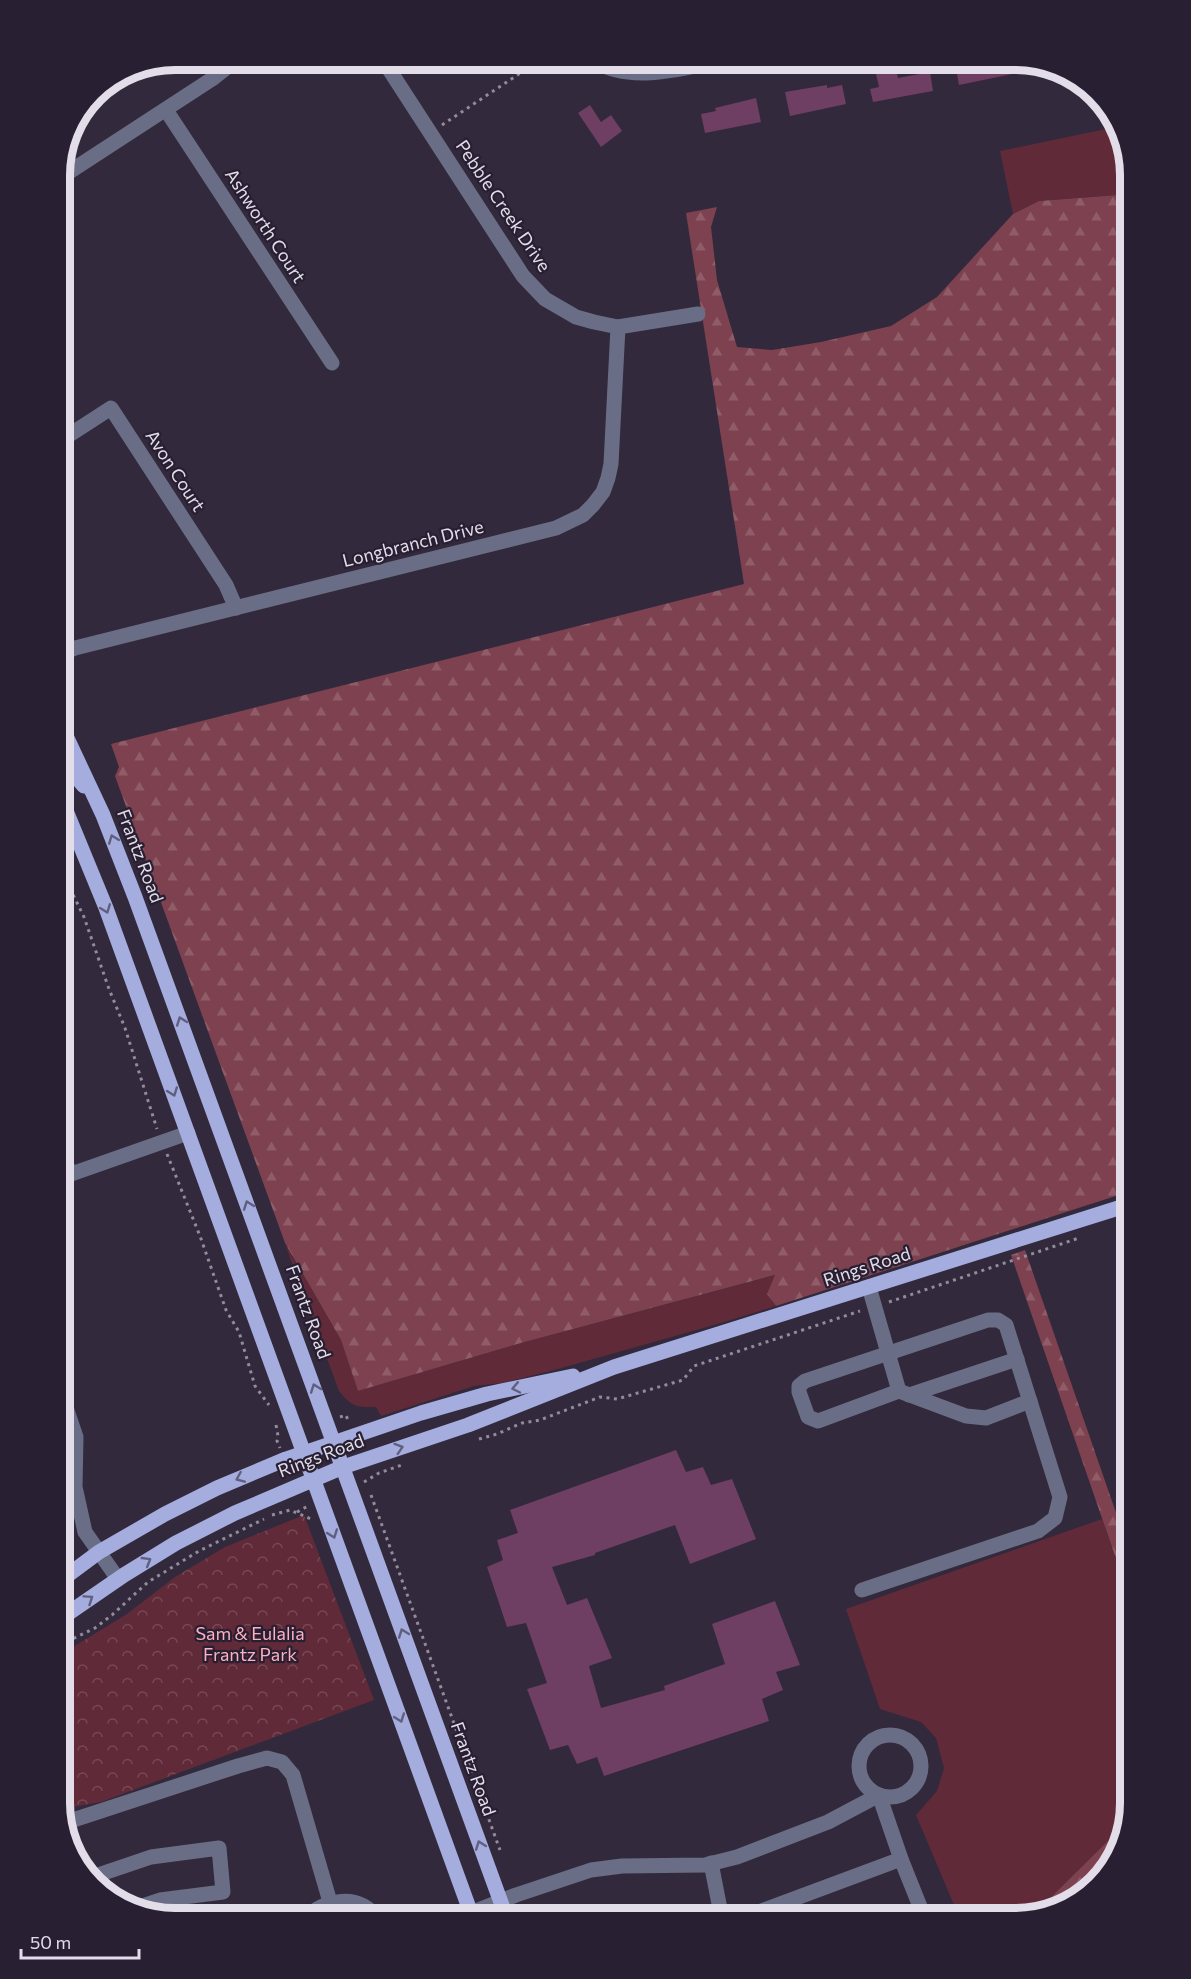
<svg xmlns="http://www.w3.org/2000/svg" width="1191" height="1979" font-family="Commissioner,sans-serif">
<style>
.grass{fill:#612a38}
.forest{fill:url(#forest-firs)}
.park{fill:url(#park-crowns)}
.building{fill:#6e3e63}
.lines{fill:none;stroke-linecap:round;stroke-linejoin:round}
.path{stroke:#928b9a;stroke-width:3;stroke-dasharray:3 4.5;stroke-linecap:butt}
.minor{stroke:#696e86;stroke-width:15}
.major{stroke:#a4adde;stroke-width:15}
.oneway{stroke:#605f7f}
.labels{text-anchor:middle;stroke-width:4.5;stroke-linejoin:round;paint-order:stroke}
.street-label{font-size:18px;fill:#e2dde9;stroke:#281f32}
.park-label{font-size:18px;fill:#fdb0bf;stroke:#281f32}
.rim{fill:none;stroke:#e2dde9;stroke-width:8}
</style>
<defs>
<pattern id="forest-firs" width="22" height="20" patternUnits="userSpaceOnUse" patternTransform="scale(1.5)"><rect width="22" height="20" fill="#7d414f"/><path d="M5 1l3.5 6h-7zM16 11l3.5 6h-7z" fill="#8f5c68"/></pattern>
<pattern id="park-crowns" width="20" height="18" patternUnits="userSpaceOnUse" patternTransform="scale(1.5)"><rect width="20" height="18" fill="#612a38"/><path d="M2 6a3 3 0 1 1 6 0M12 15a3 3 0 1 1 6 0" fill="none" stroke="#774855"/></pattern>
</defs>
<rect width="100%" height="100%" fill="#32293c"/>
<g class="grass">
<path d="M1120 126 1131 176V194L1039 201 1013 214 1000 151Z"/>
<path d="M285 1244 341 1340 358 1391 521 1343 776 1275 767 1294 776 1306 721 1323 558 1369 502 1383 474 1386 381 1416 376 1407C356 1407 352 1407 339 1391Z"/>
<path d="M1102 1519 1131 1602V1804L1125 1824 1033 1915 1015 1919H960L916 1815 937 1791 944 1768 936 1738 921 1722 880 1709 846 1609Z"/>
</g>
<g class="forest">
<path d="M1131 194V1191L776 1306 767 1294 775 1275 521 1343 358 1391 341 1340 285 1243 115 776 119 767 111 744 744 584 686 213 717 207 711 227 717 280 737 347 772 350 821 342 891 326 937 297 1013 214 1039 201Z"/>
<path d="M1025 1250 1131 1556V1602L1011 1255Z"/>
<path d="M1125 1824 1112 1867 1066 1907 1033 1915Z"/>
</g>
<path class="park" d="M304 1515 374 1700 101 1802 61 1809 60 1655 127 1614 175 1577 225 1547Z"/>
<g class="building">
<path d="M969 60H1014L1017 73 959 85 955 63Z"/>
<path d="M896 70 898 78 930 72 933 91 873 102 870 89 879 87 876 74Z"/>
<path d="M827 85V88L842 85 846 104 790 116 785 92Z"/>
<path d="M756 98 761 122 705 133 701 114 716 111 715 108Z"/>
<path d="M590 105 601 122 611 115 622 131 601 147 578 113Z"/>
<path d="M676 1450 686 1472 703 1467 711 1485 732 1479 756 1539 690 1564 675 1525 595 1553V1555L552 1567 567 1605 587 1598 612 1658 589 1666 601 1708 665 1690 664 1686 725 1664 712 1624 775 1601 800 1665 776 1672 783 1690 762 1699 769 1721 604 1776 597 1757 577 1764 568 1745 550 1750 527 1689 547 1683 526 1623 507 1627 487 1567 503 1560 497 1540 518 1533 510 1510Z"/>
</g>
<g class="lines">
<g class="path">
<path d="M442 125 540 60"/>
<path d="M60 868 84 917 109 989 125 1028 157 1129"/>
<path d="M167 1154 200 1236 226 1310 239 1332 255 1386 269 1405"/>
<path d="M1120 1225 1130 1226 1131 1224"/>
<path d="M889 1302 1079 1238"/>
<path d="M340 1417 346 1415 349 1423"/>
<path d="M276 1425 278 1436 277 1441 280 1448"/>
<path d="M479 1439 497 1434 522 1423 540 1420 600 1397 617 1399 683 1380 694 1366 860 1311"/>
<path d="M364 1482 379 1473 402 1465"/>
<path d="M371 1495 500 1850"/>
<path d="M297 1512 308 1506"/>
<path d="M272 1515 290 1510 311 1519"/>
<path d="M60 1645 95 1628 112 1615 148 1582 199 1551 264 1519"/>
</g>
<g class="minor">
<path d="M383 60 523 276 545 299 576 317 594 322 618 327 698 314"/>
<path d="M592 60C632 85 681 68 724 60"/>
<path d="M166 110 332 363"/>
<path d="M60 178 212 79 236 60"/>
<path d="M60 441 111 408 226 585 236 608"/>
<path d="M60 654 75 648 556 528 583 515 593 505 603 492 608 478 611 464 618 327"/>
<path d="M60 1146 70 1174"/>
<path d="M60 1178 188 1133"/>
<path d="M869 1287 899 1391 966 1416 986 1418 1030 1401"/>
<path d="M60 1390 76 1437 75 1487 85 1532 118 1579"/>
<path d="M909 1395 1017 1359"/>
<path d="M862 1590 1038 1531 1055 1518 1060 1497 1006 1325 998 1320H988L805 1381 799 1386V1392L808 1417 818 1421 899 1391"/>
<circle cx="890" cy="1766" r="31"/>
<path d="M64 1823 238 1766 267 1758 282 1762 293 1775 330 1902"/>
<path d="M901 1859 925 1919"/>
<path d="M711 1863 722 1919"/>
<path d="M92 1877 151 1857 219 1848 223 1892 160 1900 136 1908"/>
<path d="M304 1919C325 1899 358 1892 378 1919"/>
<path d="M456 1919 516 1895 591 1870 622 1866 705 1865 737 1857 828 1822 879 1795 901 1859 756 1913 730 1919"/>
</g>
<g class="major">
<path d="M60 723 103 815 135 897 507 1919"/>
<path d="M60 752 71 771 84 786"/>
<path d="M60 796 106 908 473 1919"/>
<path d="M60 1581 99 1552 165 1514 217 1488 286 1459 421 1413 487 1394 573 1376"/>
<path d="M60 1619 124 1575 176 1543 235 1513 343 1467 468 1425 614 1367 1131 1204"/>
</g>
</g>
<defs><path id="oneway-chevron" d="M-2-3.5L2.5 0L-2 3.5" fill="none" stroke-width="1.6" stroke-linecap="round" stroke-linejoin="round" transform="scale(1.5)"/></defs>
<g class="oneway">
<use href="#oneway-chevron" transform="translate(113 839) rotate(-111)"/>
<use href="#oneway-chevron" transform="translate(106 909) rotate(69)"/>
<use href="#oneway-chevron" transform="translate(181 1021) rotate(-110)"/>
<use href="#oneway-chevron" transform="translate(173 1092) rotate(70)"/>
<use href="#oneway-chevron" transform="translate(248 1205) rotate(-110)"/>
<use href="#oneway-chevron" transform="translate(315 1388) rotate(-110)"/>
<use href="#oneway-chevron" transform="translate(516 1388) rotate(168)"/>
<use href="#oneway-chevron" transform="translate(399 1448) rotate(-18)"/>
<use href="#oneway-chevron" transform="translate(240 1478) rotate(157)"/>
<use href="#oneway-chevron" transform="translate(333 1534) rotate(70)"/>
<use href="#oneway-chevron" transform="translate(147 1561) rotate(-31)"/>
<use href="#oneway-chevron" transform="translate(89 1599) rotate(-34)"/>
<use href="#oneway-chevron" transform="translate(403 1633) rotate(-110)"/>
<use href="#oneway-chevron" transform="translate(400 1718) rotate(70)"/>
<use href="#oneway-chevron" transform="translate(480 1845) rotate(-110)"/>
</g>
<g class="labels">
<g class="street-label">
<text transform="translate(503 206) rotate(56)" y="6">Pebble Creek Drive</text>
<text transform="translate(265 226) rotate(57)" y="6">Ashworth Court</text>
<text transform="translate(175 471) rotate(57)" y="6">Avon Court</text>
<text transform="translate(413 544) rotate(-14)" y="6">Longbranch Drive</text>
<text transform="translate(140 856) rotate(69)" y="6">Frantz Road</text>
<text transform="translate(867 1267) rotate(-18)" y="6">Rings Road</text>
<text transform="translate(308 1312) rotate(70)" y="6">Frantz Road</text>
<text transform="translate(321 1456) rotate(-21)" y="6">Rings Road</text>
<text transform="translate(473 1769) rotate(70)" y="6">Frantz Road</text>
</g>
<g class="park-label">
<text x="250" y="1640">Sam &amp; Eulalia<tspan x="250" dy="21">Frantz Park</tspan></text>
</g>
</g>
<path d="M0 0H1191V1979H0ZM175 70H1015A105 105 0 0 1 1120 175V1803A105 105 0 0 1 1015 1908H175A105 105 0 0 1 70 1803V175A105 105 0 0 1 175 70Z" fill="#281f32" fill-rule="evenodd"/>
<path class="rim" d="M175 70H1015A105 105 0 0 1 1120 175V1803A105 105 0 0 1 1015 1908H175A105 105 0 0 1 70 1803V175A105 105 0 0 1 175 70Z"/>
<path d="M21 1949v9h118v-9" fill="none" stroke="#e2dde9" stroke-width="3"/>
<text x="30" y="1949" font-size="18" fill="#e2dde9" stroke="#281f32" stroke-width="4.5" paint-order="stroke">50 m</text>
</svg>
